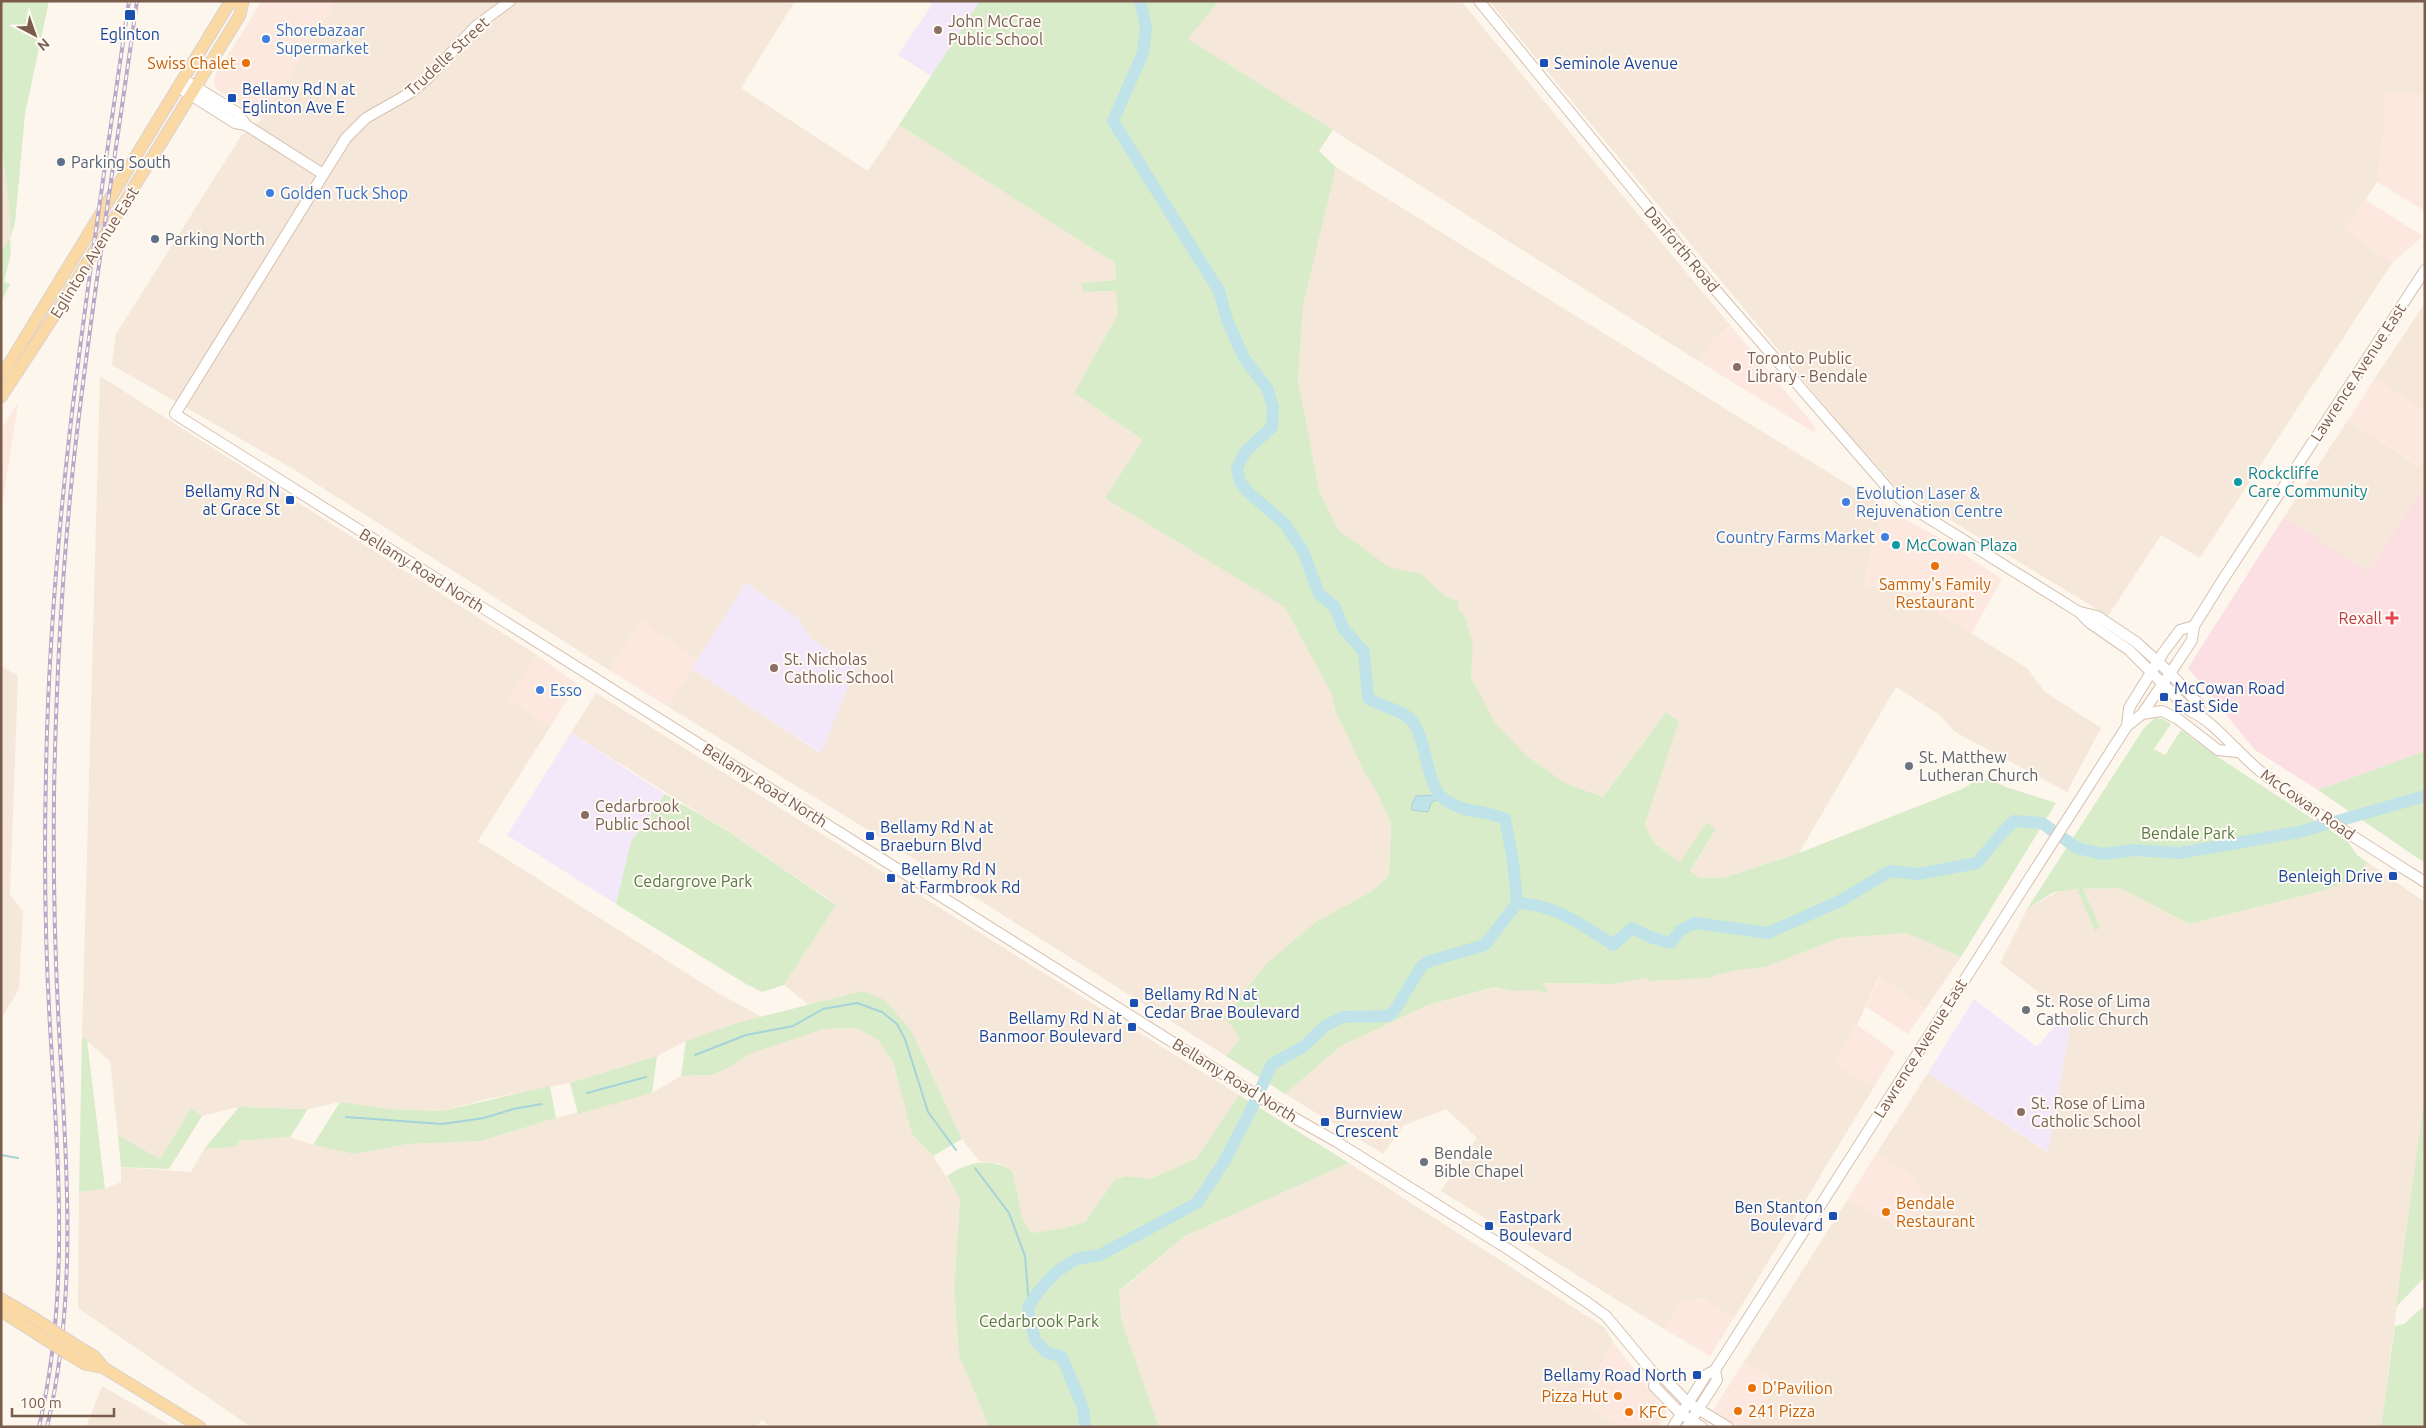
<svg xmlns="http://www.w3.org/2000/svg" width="2426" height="1428" font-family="Ubuntu,sans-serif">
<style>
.residential{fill:#f5e8da}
.commercial{fill:#fde8e0}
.education{fill:#f3e8fa}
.medical{fill:#fbdfe3}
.green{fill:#d8ecc9}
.water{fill:#bfe3e8;stroke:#a5d3da}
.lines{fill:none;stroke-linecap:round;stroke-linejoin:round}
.stream{stroke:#a5d3da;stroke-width:2}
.river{stroke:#bfe3e8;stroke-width:12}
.secondary-casing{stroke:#d6c0b0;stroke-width:12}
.primary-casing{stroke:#dad1cd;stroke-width:13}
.secondary{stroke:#fff;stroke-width:10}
.primary{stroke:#fbd9a5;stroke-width:11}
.rail-casing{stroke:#b9a8c9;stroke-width:4}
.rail{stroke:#fffaf3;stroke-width:2;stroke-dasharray:5.5;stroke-linecap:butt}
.primary-bridge-casing{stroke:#dad1cd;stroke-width:13;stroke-linecap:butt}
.primary-bridge{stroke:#fbd9a5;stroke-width:11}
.transit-dot{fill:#1a4fb4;stroke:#fffaf3;stroke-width:2}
.education-dot{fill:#8d6e63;stroke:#fffaf3;stroke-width:2}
.shop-dot{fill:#3f7fe0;stroke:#fffaf3;stroke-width:2}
.food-dot{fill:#e8710a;stroke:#fffaf3;stroke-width:2}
.service-dot{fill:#5c6f8a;stroke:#fffaf3;stroke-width:2}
.culture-dot{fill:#0f9aa8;stroke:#fffaf3;stroke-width:2}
.health-dot{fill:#e0444e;stroke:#fffaf3;stroke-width:2}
.worship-dot{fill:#6b7280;stroke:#fffaf3;stroke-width:2}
.labels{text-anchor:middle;stroke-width:4;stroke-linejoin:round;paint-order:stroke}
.education-label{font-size:16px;fill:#785e54;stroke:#fffaf3;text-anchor:start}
.shop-label{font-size:16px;fill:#366cbe;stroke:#fffaf3;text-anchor:start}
.transit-label{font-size:16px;fill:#164399;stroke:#fffaf3;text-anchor:start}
.street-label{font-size:16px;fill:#7a5c4d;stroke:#fffaf3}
.food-label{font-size:16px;fill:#c56008;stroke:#fffaf3;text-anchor:start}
.service-label{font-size:16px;fill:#4e5e75;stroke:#fffaf3;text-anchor:start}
.culture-label{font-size:16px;fill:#0d838f;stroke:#fffaf3;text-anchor:start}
.health-label{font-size:16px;fill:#be3a42;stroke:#fffaf3;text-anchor:end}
.worship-label{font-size:16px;fill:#5b616d;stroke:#fffaf3;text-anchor:start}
.park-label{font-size:16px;fill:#537a41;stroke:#fffaf3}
</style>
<rect width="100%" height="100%" fill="#fdf6ec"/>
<g class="residential">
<path d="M336 1H795L741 88 868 171 899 125 1115 263 1116 280 1081 283 1085 292 1117 291 1118 314 1074 393 1143 440 1284 604 1331 693 1378 793 1391 824 1389 875 1356 906 1286 984 1226 1056 889 843 667 706 692 669 820 753 856 667 811 639 799 619 746 583 698 660 641 621 609 670 293 469 112 365 116 334 241 136 262 119Z"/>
<path d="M1219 1H1461L1730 325 1711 342 1700 362 1188 39Z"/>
<path d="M1489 1H2425V94L2385 95 2384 130 2377 182 2345 230 2392 263 2200 558 2161 535 2108 616 1896 487 1843 428Z"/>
<path d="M1 138 9 206 10 239 1 252Z"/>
<path d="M1336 167 1884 507 1873 541 1865 584 1907 593 2027 668 2045 692 2101 728 2067 792 1955 732 1940 715 1896 687 1799 853 1723 878H1700L1690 872 1716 829 1707 823 1680 862 1654 843 1645 824 1679 721 1666 712 1603 797 1567 784 1527 756 1491 719 1470 675 1386 576 1326 527 1307 436 1298 380 1303 297Z"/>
<path d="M2425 303V411L2375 378Z"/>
<path d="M100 376 537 655 509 699 550 727 478 841 718 993 762 1017 686 1041 657 1056 570 1083 487 1099 442 1111 391 1109 340 1102 308 1109 239 1107 202 1116 191 1108 160 1159 118 1135 110 1061 82 1037Z"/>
<path d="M2348 420 2418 466 2425 457V486L2368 574 2284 517Z"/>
<path d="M1 666 18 676 10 895 23 911 19 989 1 1019Z"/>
<path d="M596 693 1239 1095 1197 1159 1150 1179 1128 1176 1115 1179 1085 1222 1065 1228 1031 1233 1023 1220 1012 1170 998 1163 979 1161 962 1139 912 1032 861 991 809 1005 784 985 836 904 726 830 571 733Z"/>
<path d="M2367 862 2425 902V1093L2381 1427H1747L1776 1383 1744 1362 1848 1199 1904 1231 1927 1197 1909 1175 1876 1154 1928 1073 2047 1152 2072 1017 2000 963 2027 909 2061 890 2120 888 2189 924 2322 891 2357 878Z"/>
<path d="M1908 933 1961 957 1926 1008 1879 977 1857 1025 1834 1063 1874 1087 1734 1318 1703 1298 1681 1302 1664 1329 1441 1191 1477 1138 1446 1109 1404 1125 1383 1154 1285 1094 1341 1046 1428 1005 1512 983 1613 984 1740 962 1839 938Z"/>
<path d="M856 1028 878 1040 893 1062 912 1134 933 1156 960 1198 954 1289 959 1356 989 1427H770L762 1420 756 1427H251L78 1308 79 1192 105 1189 121 1182V1167L191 1172 204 1149 235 1147 240 1141 290 1137 313 1145 354 1154 408 1144 481 1141 556 1118 652 1093 681 1076 712 1075 728 1068 749 1054 824 1029Z"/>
<path d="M1349 1163 1604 1327 1614 1343 1578 1401 1620 1427H1159L1122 1322 1119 1292 1185 1236Z"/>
<path d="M102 1386 173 1427H86Z"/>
</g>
<g class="commercial">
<path d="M262 1H336L262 119 216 89 214 83V77Z"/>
<path d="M2384 94H2425V211L2377 182 2384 130Z"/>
<path d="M2364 199 2423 236 2392 263 2345 230Z"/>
<path d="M1730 325 1817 429 1813 432 1700 362 1711 342Z"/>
<path d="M2375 378 2425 411V457L2419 466 2348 420Z"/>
<path d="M18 403 1 513V429Z"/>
<path d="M1884 507 1936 536 2002 579 1971 634 1907 593 1865 584 1873 541Z"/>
<path d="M641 621 698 660 667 706 609 670Z"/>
<path d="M537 655 577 684 550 727 509 699Z"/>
<path d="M1880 977 1926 1008 1908 1034 1866 1007Z"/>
<path d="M1857 1025 1895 1052 1874 1087 1834 1063Z"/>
<path d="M1876 1154 1909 1175 1927 1197 1904 1231 1848 1199Z"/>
<path d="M1704 1298 1734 1318 1710 1356 1664 1329 1681 1302Z"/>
<path d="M1614 1343 1667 1412 1658 1427H1620L1578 1402Z"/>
<path d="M1744 1362 1776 1383 1747 1427H1738L1713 1410Z"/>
</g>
<g class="education">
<path d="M927 1H980L931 76 898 55 932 5Z"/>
<path d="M746 583 799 619 811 639 856 667 821 753 692 669Z"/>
<path d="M571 733 665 794 631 842 616 904 507 835Z"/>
<path d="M1974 999 2037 1047 2066 1013 2072 1016 2048 1152 1928 1073Z"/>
</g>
<path class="medical" d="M2425 486V751L2318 790 2255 750 2188 668 2284 517 2368 573Z"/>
<g class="green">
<path d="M1 1H49L25 114 15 223 10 239 11 253 4 282 10 284 1 302V252L10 238 9 206 1 138Z"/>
<path d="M980 1H1219L1188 39 1333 130 1319 151 1336 167 1303 305 1298 380 1319 491 1338 530 1389 567 1421 574 1446 597 1458 601 1459 610 1464 615 1473 644 1471 677 1495 723 1527 756 1567 784 1603 797 1666 712 1679 721 1645 824 1654 843 1680 862 1707 822 1716 829 1690 871 1700 878H1723L1799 853 1962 789 1977 780 1990 779 2006 787 2056 803 1961 957 1907 933 1839 938 1765 967 1735 970 1707 978 1648 981 1647 978 1612 984 1543 983 1548 993 1533 990 1512 991 1495 987 1428 1005 1341 1046 1285 1094 1226 1056 1240 1039 1232 1026 1223 1018 1267 963 1316 922 1371 892 1389 875 1391 824 1379 796 1365 773 1336 712 1331 693 1285 607 1105 498 1143 440 1074 393 1118 314 1116 291 1084 292 1081 283 1116 280 1115 263 899 125Z"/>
<path d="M2155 718 2163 719 2171 724 2154 749 2165 755 2181 730 2218 757 2348 842 2357 855 2367 862 2357 878 2322 891 2189 924 2120 888 2083 889 2100 927 2095 931 2077 889 2054 892 2027 909 2144 728Z"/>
<path d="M2425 751V863L2318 790Z"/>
<path d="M665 794 726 830 836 905 784 985 762 992 746 984 616 904 631 842Z"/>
<path d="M862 991 885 1000 912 1032 962 1139 933 1156 912 1134 893 1062 878 1040 856 1028 824 1029 749 1054 728 1068 712 1075 681 1076 686 1041 737 1023Z"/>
<path d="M82 1037 87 1040 105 1189 79 1192Z"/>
<path d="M657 1056 652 1093 578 1114 570 1083Z"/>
<path d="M550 1086 556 1118 481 1141 408 1144 354 1154 313 1145 340 1102 391 1109 442 1111Z"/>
<path d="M2425 1093V1277L2396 1307Z"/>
<path d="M1239 1095 1349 1163 1185 1236 1119 1291 1122 1322 1159 1427H989L959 1356 954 1289 960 1199 947 1176C970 1161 987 1158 1012 1170L1023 1220 1031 1233 1065 1228 1085 1222 1115 1179 1128 1176 1150 1179 1196 1159Z"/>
<path d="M239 1107 308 1109 290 1137 240 1141 235 1147 204 1149Z"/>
<path d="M191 1108 202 1116 169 1169 121 1167 118 1135 160 1159Z"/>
<path d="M2425 1305V1427H2381L2395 1326 2404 1324Z"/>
</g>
<path class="water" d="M1436 795 1438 799 1431 803 1428 812 1412 810V804L1416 796Z"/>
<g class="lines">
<g class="stream">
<path d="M695 1055 746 1035 793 1026 823 1009 857 1003 882 1012 897 1024 905 1039 928 1112 956 1150"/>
<path d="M587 1093 646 1077"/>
<path d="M346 1117 442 1124 484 1118 513 1109 542 1104"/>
<path d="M1 1155 18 1158"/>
<path d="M975 1168 1009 1213 1025 1256 1029 1305"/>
</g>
<g class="river">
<path d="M1140 1 1146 27 1143 53 1113 121 1219 291 1227 320 1244 358 1267 388 1273 407 1272 427 1246 451 1237 468 1240 482 1248 492 1285 524 1303 551 1319 594 1335 607 1343 628 1364 652 1368 698C1381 707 1402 709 1412 721 1427 740 1426 785 1444 799 1462 813 1485 810 1505 819L1513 861 1517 903"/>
<path d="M1517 903C1556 905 1581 924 1613 945L1632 928 1650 937 1670 943 1681 930 1695 923 1768 933 1840 901 1890 871 1918 874 1977 863 2002 833 2014 821 2042 823 2077 848 2103 854 2135 850 2180 853 2299 832 2425 796"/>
<path d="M1085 1427 1083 1408 1062 1357 1046 1352 1035 1340 1028 1312 1029 1305 1039 1291 1055 1273 1076 1259 1100 1255 1197 1203 1224 1162 1250 1112 1272 1064 1303 1047 1325 1026 1343 1017 1388 1016 1395 1010 1421 967 1427 962 1485 945 1517 903"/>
</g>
<defs>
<g id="secondary">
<path d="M510 1 476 26 427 79 410 93 366 118 346 138 175 414 1277 1108 1337 1142 1511 1251 1588 1303 1606 1316 1655 1375 1665 1379 1688 1403 1728 1427"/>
<path d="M1479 1 1713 287 1891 492 1914 509 2079 612 2090 623 2129 650 2190 711C2215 721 2241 758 2265 775 2316 814 2371 848 2425 882"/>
<path d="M183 79 238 113 246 125"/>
<path d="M178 87 235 123 246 125 323 174"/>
<path d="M2080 612 2097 616 2136 642 2170 673 2198 703 2201 715"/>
<path d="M2142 714 2162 711 2178 719 2218 750 2237 752"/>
<path d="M2127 726 2129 708 2163 653 2180 630 2194 626"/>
<path d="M1655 1375 1654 1386 1681 1414 1702 1427"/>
<path d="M1673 1427 1706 1375 1715 1370 2127 726 2142 714 2177 663 2192 640 2194 626 2222 581 2425 270"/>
<path d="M1687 1427 1717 1380 1715 1370"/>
</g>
<g id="primary">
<path d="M1 377 227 7 233 1"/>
<path d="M1 397 58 310 240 15 243 1"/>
<path d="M1 1299 34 1318"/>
<path d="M1 1311 31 1330"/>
<path d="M77 1346 94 1356 104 1368 200 1427"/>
<path d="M70 1355 85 1364 104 1368"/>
</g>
</defs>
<use href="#secondary" class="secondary-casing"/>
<use href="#primary" class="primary-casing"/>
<use href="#secondary" class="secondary"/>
<use href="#primary" class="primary"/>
<defs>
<g id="rail">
<path d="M39 1427C70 1294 58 1161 50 1026 45 942 44 858 46 774 50 514 92 258 129 1"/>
<path d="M47 1427C77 1301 67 1175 60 1047 55 963 53 879 54 795 56 682 62 570 74 458 91 305 116 153 137 1"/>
</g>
</defs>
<use href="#rail" class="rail-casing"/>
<use href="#rail" class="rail"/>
<defs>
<g id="primary-bridge">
<path d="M34 1318 77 1346"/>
<path d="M31 1330 70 1355"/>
</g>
</defs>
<use href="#primary-bridge" class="primary-bridge-casing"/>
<use href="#primary-bridge" class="primary-bridge"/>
</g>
<g class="transit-dot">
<rect x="124" y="9" width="12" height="12" rx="2.5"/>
<rect x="1539" y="58" width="10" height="10" rx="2.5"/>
<rect x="227" y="93" width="10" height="10" rx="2.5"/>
<rect x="285" y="495" width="10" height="10" rx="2.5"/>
<rect x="2159" y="692" width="10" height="10" rx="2.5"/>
<rect x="865" y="831" width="10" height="10" rx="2.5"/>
<rect x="2388" y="871" width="10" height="10" rx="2.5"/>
<rect x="886" y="873" width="10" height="10" rx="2.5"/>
<rect x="1129" y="998" width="10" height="10" rx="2.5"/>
<rect x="1127" y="1022" width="10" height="10" rx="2.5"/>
<rect x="1320" y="1117" width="10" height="10" rx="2.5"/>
<rect x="1828" y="1211" width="10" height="10" rx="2.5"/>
<rect x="1484" y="1221" width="10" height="10" rx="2.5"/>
<rect x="1692" y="1370" width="10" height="10" rx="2.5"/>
</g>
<g class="education-dot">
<circle cx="938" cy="30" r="5"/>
<circle cx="1737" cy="367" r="5"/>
<circle cx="774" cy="668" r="5"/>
<circle cx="585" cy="815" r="5"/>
<circle cx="2021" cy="1112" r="5"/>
</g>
<g class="shop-dot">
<circle cx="266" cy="39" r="5"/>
<circle cx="270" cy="193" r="5"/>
<circle cx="1846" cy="502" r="5"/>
<circle cx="1885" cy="537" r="5"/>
<circle cx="540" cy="690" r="5"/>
</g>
<g class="food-dot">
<circle cx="246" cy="63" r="5"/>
<circle cx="1935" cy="566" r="5"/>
<circle cx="1886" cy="1212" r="5"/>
<circle cx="1752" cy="1388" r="5"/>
<circle cx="1618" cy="1396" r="5"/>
<circle cx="1738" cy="1411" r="5"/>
<circle cx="1629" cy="1412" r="5"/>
</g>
<g class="service-dot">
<circle cx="61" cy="162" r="5"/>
<circle cx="155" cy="239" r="5"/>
</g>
<g class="culture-dot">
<circle cx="2238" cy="482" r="5"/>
<circle cx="1896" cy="545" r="5"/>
</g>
<path class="health-dot" d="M2389.5 610.5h5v5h5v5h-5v5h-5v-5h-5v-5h5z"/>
<g class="worship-dot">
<circle cx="1909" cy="766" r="5"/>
<circle cx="2026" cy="1010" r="5"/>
<circle cx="1424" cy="1162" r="5"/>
</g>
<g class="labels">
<g class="education-label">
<text x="948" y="27">John McCrae<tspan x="948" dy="18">Public School</tspan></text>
<text x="1747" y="364">Toronto Public<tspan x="1747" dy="18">Library - Bendale</tspan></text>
<text x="784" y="665">St. Nicholas<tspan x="784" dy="18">Catholic School</tspan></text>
<text x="595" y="812">Cedarbrook<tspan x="595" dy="18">Public School</tspan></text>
<text x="2031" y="1109">St. Rose of Lima<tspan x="2031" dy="18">Catholic School</tspan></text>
</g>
<g class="shop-label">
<text x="276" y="36">Shorebazaar<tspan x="276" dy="18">Supermarket</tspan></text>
<text x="280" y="199">Golden Tuck Shop</text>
<text x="1856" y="499">Evolution Laser &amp;<tspan x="1856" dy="18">Rejuvenation Centre</tspan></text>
<text x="1875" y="543" text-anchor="end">Country Farms Market</text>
<text x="550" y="696">Esso</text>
</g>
<g class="transit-label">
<text x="130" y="40" text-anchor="middle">Eglinton</text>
<text x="1554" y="69">Seminole Avenue</text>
<text x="242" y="95">Bellamy Rd N at<tspan x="242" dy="18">Eglinton Ave E</tspan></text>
<text x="280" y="497" text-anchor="end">Bellamy Rd N<tspan x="280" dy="18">at Grace St</tspan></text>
<text x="2174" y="694">McCowan Road<tspan x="2174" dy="18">East Side</tspan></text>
<text x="880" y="833">Bellamy Rd N at<tspan x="880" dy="18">Braeburn Blvd</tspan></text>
<text x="901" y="875">Bellamy Rd N<tspan x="901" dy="18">at Farmbrook Rd</tspan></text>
<text x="2383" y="882" text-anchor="end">Benleigh Drive</text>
<text x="1144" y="1000">Bellamy Rd N at<tspan x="1144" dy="18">Cedar Brae Boulevard</tspan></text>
<text x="1122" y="1024" text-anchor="end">Bellamy Rd N at<tspan x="1122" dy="18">Banmoor Boulevard</tspan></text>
<text x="1335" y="1119">Burnview<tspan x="1335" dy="18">Crescent</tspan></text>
<text x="1823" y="1213" text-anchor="end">Ben Stanton<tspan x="1823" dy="18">Boulevard</tspan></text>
<text x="1499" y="1223">Eastpark<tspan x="1499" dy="18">Boulevard</tspan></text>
<text x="1687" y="1381" text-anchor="end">Bellamy Road North</text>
</g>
<g class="street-label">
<text transform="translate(447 56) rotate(-43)" y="6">Trudelle Street</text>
<text transform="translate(1682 249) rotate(50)" y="6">Danforth Road</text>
<text transform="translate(94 252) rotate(-58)" y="6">Eglinton Avenue East</text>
<text transform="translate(2358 372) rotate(-57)" y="6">Lawrence Avenue East</text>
<text transform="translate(422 570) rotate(32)" y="6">Bellamy Road North</text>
<text transform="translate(765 785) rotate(32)" y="6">Bellamy Road North</text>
<text transform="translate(2308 804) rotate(35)" y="6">McCowan Road</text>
<text transform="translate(1920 1048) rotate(-58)" y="6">Lawrence Avenue East</text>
<text transform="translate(1235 1080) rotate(32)" y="6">Bellamy Road North</text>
</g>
<g class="food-label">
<text x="236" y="69" text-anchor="end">Swiss Chalet</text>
<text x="1935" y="590" text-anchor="middle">Sammy's Family<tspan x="1935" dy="18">Restaurant</tspan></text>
<text x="1896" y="1209">Bendale<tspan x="1896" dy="18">Restaurant</tspan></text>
<text x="1762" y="1394">D'Pavilion</text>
<text x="1608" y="1402" text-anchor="end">Pizza Hut</text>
<text x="1748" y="1417">241 Pizza</text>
<text x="1639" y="1418">KFC</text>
</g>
<g class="service-label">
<text x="71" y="168">Parking South</text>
<text x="165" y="245">Parking North</text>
</g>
<g class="culture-label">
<text x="2248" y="479">Rockcliffe<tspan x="2248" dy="18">Care Community</tspan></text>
<text x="1906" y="551">McCowan Plaza</text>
</g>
<g class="health-label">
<text x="2382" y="624">Rexall</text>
</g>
<g class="worship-label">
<text x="1919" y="763">St. Matthew<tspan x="1919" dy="18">Lutheran Church</tspan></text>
<text x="2036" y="1007">St. Rose of Lima<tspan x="2036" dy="18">Catholic Church</tspan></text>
<text x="1434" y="1159">Bendale<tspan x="1434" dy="18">Bible Chapel</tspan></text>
</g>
<g class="park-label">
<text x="2188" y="839">Bendale Park</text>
<text x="693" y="887">Cedargrove Park</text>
<text x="1039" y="1327">Cedarbrook Park</text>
</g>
</g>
<rect width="2426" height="1428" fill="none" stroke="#7a5c4d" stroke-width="5"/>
<g transform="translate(35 35) rotate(139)" stroke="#fffaf3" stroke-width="4" paint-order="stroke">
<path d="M0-4L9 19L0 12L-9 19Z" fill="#7a5c4d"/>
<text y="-8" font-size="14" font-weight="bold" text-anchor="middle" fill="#7a5c4d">N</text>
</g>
<path d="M12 1408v8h102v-8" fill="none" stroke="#7a5c4d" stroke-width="2.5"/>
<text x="20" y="1408" font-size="15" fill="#7a5c4d" stroke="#fffaf3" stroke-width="4" paint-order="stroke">100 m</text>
</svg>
